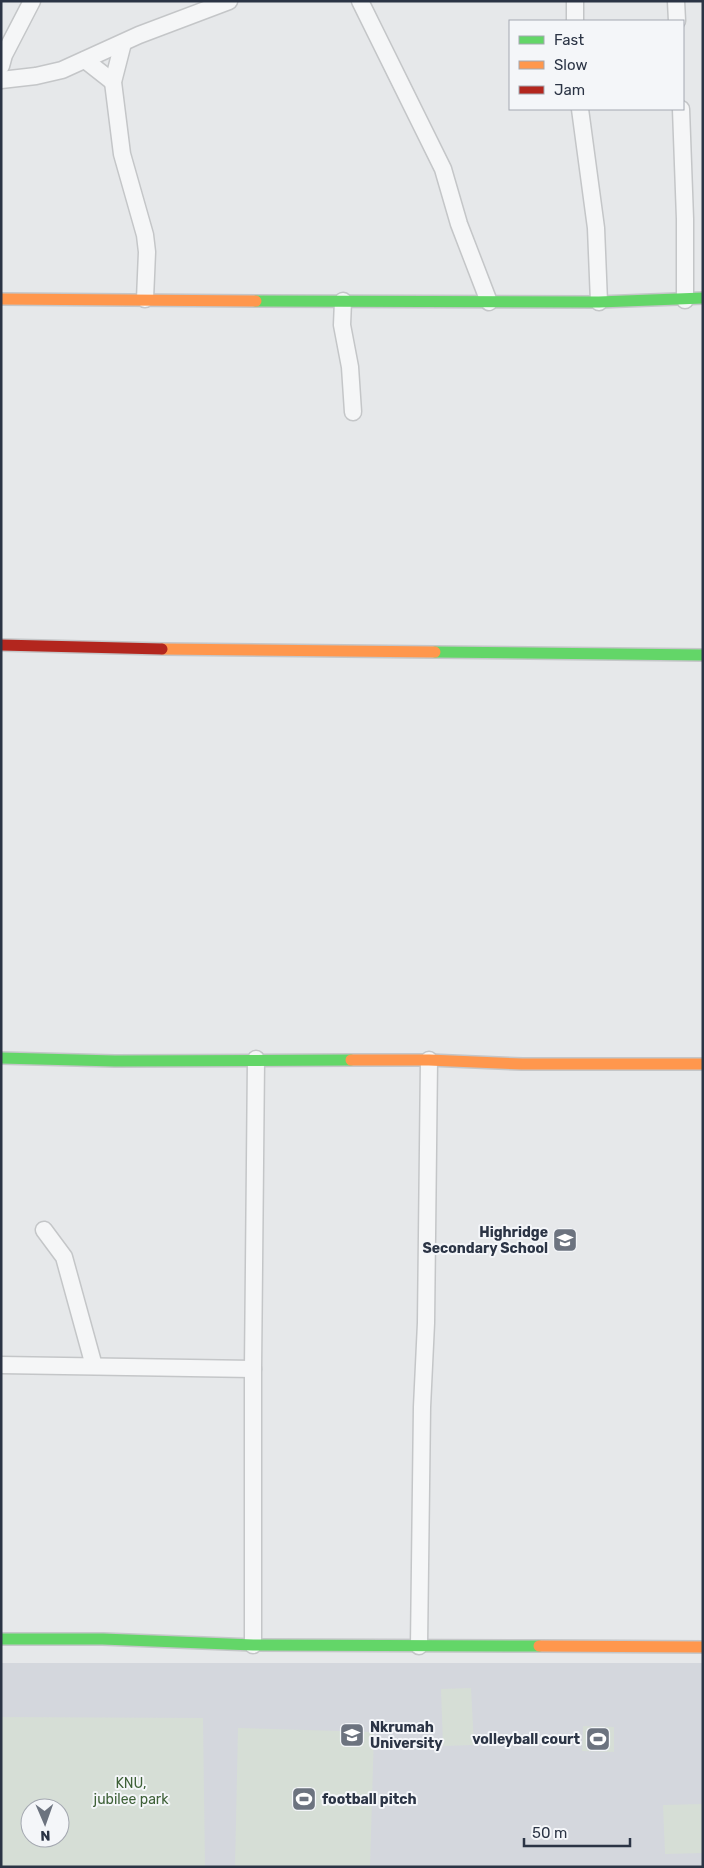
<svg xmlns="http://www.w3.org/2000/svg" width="704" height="1868" font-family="Rubik,sans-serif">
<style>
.built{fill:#d4d7dd;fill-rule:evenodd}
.green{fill:#d6ded6;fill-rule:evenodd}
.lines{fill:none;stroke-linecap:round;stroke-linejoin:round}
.street-casing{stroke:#c4c6c8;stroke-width:19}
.fast-casing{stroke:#c4c6c8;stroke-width:14}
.slow-casing{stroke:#c4c6c8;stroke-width:14}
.jam-casing{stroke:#c4c6c8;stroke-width:14}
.street{stroke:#f5f6f7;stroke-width:16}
.fast{stroke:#63d668;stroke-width:11}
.slow{stroke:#ff974d;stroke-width:11}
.jam{stroke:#b3261e;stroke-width:11}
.labels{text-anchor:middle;stroke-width:4;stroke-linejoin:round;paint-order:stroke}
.poi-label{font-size:14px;font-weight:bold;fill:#2b3445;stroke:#f4f6f9;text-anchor:end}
.park-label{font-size:14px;fill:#3f6138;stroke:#f4f6f9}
</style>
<rect width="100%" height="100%" fill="#e6e8ea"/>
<path class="built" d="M1 1663H703V1867H1ZM30 1808H60V1838H30Z"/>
<g class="green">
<path d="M471 1688 474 1745 443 1746 441 1689Z"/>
<path d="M1 1717 203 1718 205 1867H1ZM30 1808H60V1838H30Z"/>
<path d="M583 1726 614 1727V1752L582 1751Z"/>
<path d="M238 1728 374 1732 370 1867H235Z"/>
<path d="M703 1804V1853L665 1854 663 1805Z"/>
</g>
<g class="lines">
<defs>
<g id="street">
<path d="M360 1 443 169 459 224 489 302"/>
<path d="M575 1V21"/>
<path d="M676 1 677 21"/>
<path d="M123 43 113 82 122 154 145 235 147 252 145 299"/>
<path d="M85 60 113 82"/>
<path d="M1 66 4 55 32 1"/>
<path d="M1 80 36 76 62 70 139 35 229 1"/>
<path d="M580 109 596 228 599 302"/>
<path d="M681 109 685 219V300"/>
<path d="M343 301 342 325 350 367 353 412"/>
<path d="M44 1230 64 1257 94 1366"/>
<path d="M1 1365 253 1369"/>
<path d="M253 1645V1369L256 1059"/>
<path d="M419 1646 422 1407 426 1323 429 1060"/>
</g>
<g id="fast">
<path d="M256 301 599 302 703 298"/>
<path d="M435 652 703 655"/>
<path d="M1 1058 115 1061 351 1060"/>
<path d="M1 1639H103L253 1645 539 1646"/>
</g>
<g id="slow">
<path d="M1 299 256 301"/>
<path d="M162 649 435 652"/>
<path d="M351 1060H429L522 1064H703"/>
<path d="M539 1646 703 1647"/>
</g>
<path id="jam" d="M1 645 162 649"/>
</defs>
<use href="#street" class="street-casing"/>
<use href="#fast" class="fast-casing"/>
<use href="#slow" class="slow-casing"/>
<use href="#jam" class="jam-casing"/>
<use href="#street" class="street"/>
<use href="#fast" class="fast"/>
<use href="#slow" class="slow"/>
<use href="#jam" class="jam"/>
</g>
<defs>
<symbol id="school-square" viewBox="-11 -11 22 22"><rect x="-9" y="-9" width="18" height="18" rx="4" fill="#6c737f" stroke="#f4f6f9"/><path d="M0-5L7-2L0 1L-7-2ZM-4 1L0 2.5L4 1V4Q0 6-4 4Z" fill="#fff"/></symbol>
<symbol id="university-square" viewBox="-11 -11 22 22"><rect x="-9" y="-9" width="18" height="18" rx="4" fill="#6c737f" stroke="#f4f6f9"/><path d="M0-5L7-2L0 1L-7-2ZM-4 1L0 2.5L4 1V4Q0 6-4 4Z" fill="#fff"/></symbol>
<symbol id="stadium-square" viewBox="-11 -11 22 22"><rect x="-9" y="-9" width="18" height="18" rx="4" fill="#6c737f" stroke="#f4f6f9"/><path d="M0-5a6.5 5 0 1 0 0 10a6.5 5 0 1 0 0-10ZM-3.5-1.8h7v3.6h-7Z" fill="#fff"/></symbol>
</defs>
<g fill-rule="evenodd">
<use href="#school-square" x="551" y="1226" width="28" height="28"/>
<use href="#university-square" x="338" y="1721" width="28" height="28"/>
<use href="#stadium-square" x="584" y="1725" width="28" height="28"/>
<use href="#stadium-square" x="290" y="1785" width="28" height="28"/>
</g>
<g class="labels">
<g class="poi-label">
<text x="548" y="1237">Highridge<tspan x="548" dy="16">Secondary School</tspan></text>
<text x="370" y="1732" text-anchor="start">Nkrumah<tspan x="370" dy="16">University</tspan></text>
<text x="580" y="1744">volleyball court</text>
<text x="322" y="1804" text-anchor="start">football pitch</text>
</g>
<g class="park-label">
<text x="131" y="1788">KNU,<tspan x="131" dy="16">jubilee park</tspan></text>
</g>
</g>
<rect width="704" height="1868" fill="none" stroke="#2b3445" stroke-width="5"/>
<rect x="509" y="20" width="175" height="90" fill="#f4f6f9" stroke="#a4a8b1"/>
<rect x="519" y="36" width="25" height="8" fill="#63d668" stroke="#a4a8b1"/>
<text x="554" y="45" font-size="15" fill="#2b3445">Fast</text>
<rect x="519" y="61" width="25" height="8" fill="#ff974d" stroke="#a4a8b1"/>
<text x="554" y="70" font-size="15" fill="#2b3445">Slow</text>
<rect x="519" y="86" width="25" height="8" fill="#b3261e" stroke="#a4a8b1"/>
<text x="554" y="95" font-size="15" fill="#2b3445">Jam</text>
<g transform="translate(45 1823) rotate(178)"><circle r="24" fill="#f4f6f9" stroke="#a4a8b1"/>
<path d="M0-4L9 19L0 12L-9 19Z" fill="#6c737f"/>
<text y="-8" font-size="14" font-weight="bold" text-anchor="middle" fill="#2b3445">N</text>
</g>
<path d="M524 1838v8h106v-8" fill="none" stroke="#2b3445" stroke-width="2.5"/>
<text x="532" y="1838" font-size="15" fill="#2b3445" stroke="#f4f6f9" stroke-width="4" paint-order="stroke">50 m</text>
</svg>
